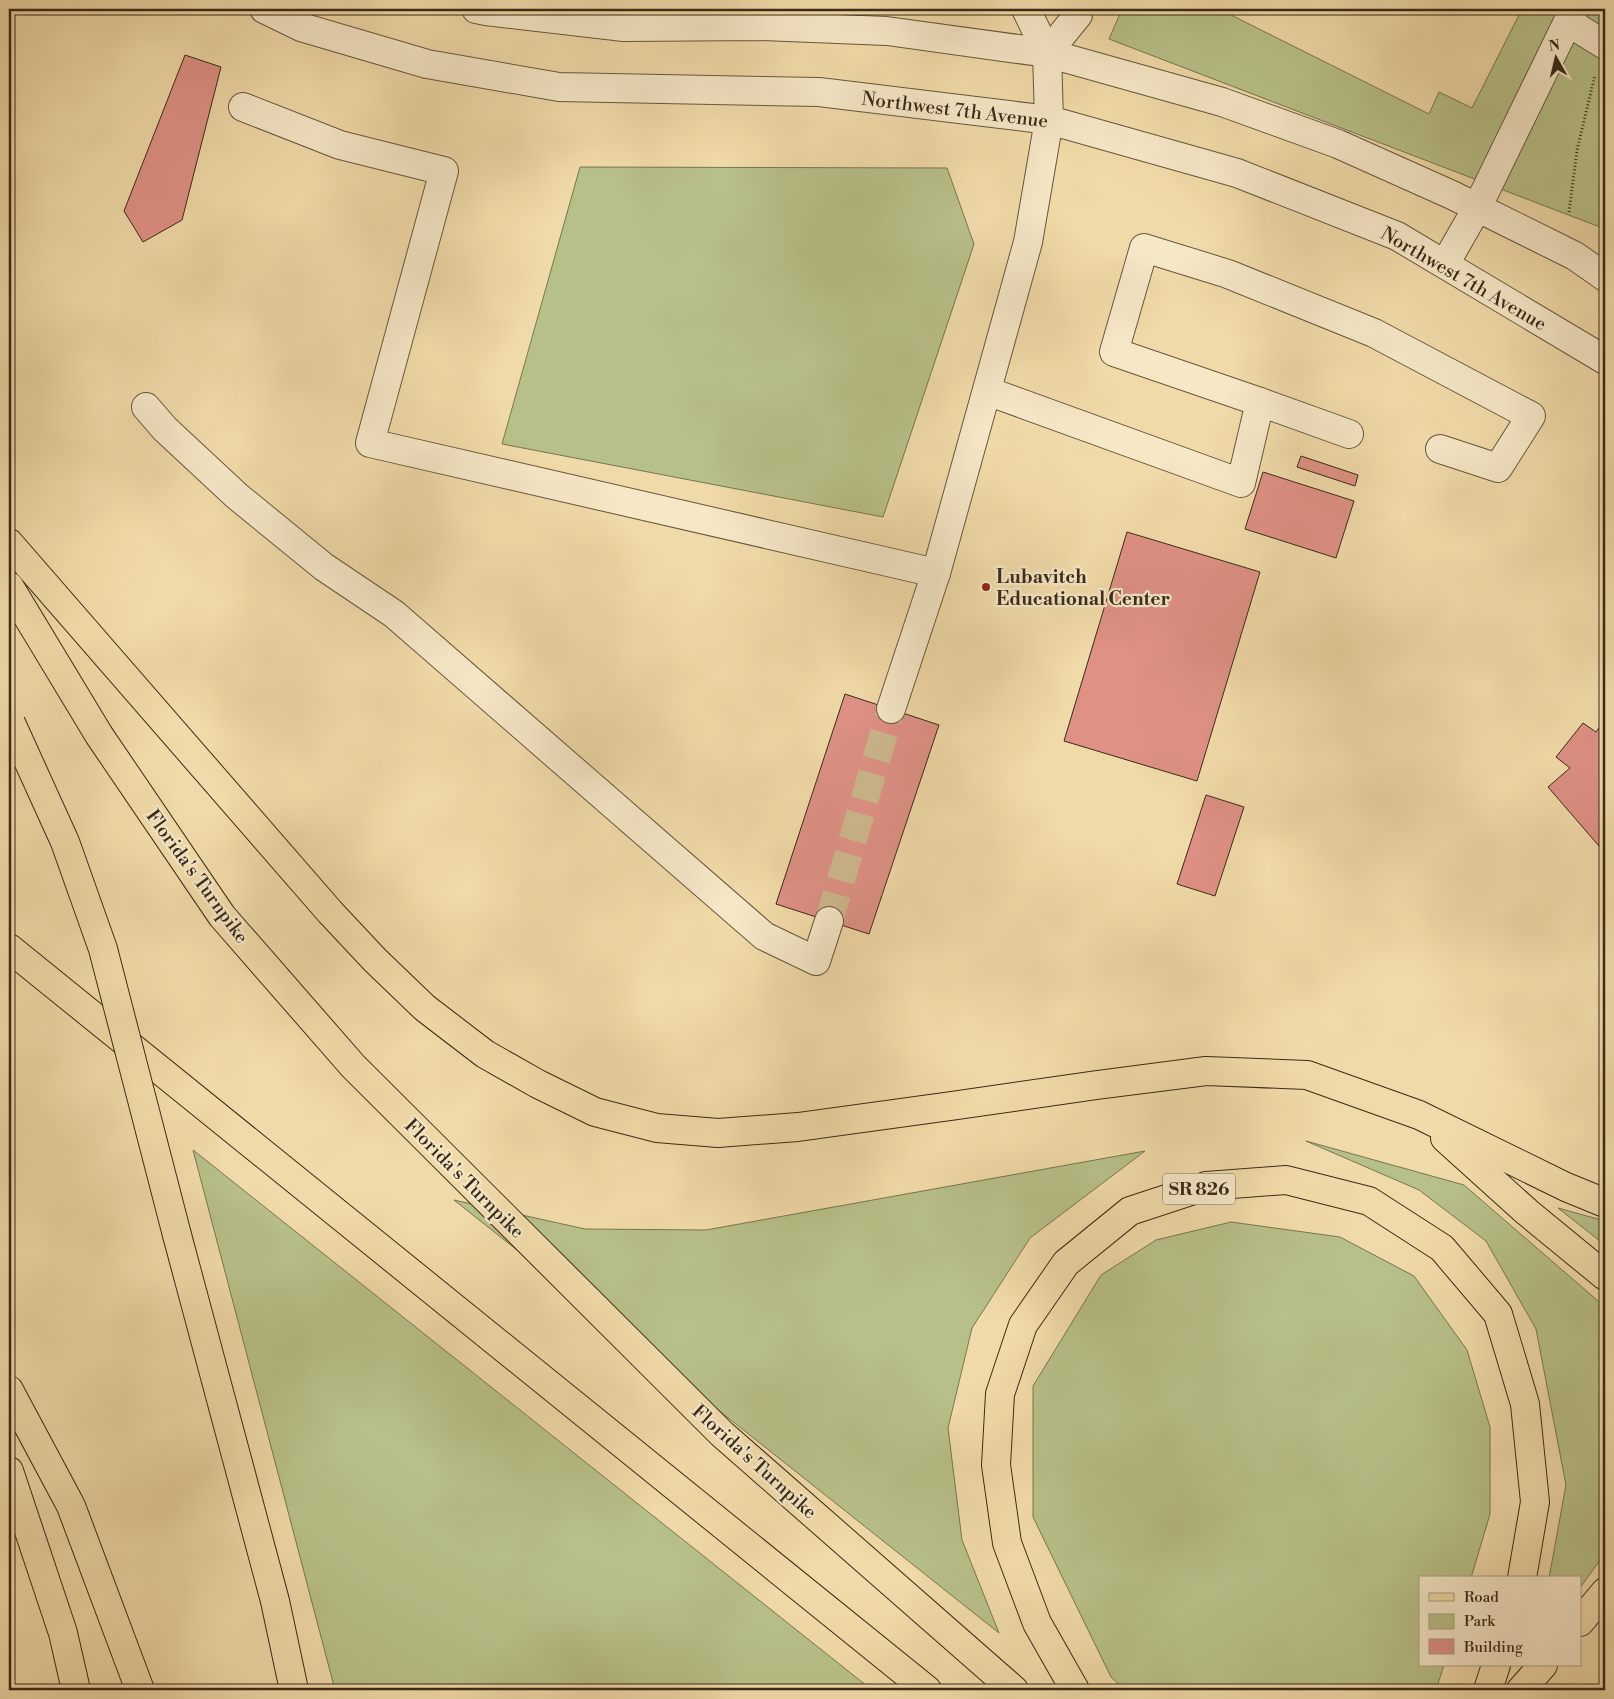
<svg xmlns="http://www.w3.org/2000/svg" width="1614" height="1699" font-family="'Libre Bodoni',serif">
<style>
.green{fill:#b8c089;stroke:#787650}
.building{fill:#df9185;stroke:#392b18}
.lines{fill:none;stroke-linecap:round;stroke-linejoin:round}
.minor-tunnel{stroke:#ccb78c;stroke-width:28;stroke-dasharray:28 14;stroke-linecap:butt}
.minor-casing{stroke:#67573c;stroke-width:30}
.major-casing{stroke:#392b18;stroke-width:30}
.highway-casing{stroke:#392b18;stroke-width:30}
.path{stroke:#392b18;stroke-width:3;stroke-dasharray:1 2.5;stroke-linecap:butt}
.minor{stroke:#f6e7c7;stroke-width:28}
.major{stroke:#f1daa9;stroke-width:28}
.highway{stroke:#f1daa9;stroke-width:28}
.highway-bridge-casing{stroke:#392b18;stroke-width:30;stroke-linecap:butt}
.highway-bridge{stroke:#f1daa9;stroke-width:28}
.poi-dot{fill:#8f2418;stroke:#f6e7c7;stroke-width:2}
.labels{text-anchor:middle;stroke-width:4.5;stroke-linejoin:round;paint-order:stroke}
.shield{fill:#f6e7c7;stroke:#72634c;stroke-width:1}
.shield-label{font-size:18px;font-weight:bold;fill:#392b18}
.street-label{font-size:19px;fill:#392b18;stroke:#f6e7c7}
.poi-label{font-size:19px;font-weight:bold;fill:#392b18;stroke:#f6e7c7;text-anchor:start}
</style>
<rect width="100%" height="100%" fill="#f1daa9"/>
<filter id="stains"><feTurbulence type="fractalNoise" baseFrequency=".004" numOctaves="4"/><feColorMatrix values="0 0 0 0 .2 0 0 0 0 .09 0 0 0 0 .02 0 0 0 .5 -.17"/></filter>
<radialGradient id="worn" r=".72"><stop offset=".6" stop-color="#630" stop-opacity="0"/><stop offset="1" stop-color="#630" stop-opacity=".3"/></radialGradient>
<g class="green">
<path d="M1122 9H1228L1227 13 1429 114 1439 92 1472 108 1522 9H1605V229L1109 39Z"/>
<path d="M580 167 947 168 974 244 883 517 502 444Z"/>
<path d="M1306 1141 1464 1185 1605 1307V1553L1580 1588V1578H1549L1566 1485 1536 1329 1486 1241 1419 1190Z"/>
<path d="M193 1150 872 1690H335Z"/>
<path d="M1145 1151 1030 1238 972 1328 948 1428 962 1540 999 1633 454 1200 585 1229 706 1230Z"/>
<path d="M1558 1208 1605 1221V1245Z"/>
<path d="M1231 1222 1340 1237 1414 1276 1467 1350 1490 1427V1514L1471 1578H1420V1665H1444L1436 1690H1125L1111 1677 1033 1517V1386L1101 1275 1156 1240Z"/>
</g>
<g class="building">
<path d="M185 55 221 67 182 220 143 242 124 211Z"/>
<path d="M1301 456 1358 475 1355 486 1297 467Z"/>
<path d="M1263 472 1354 501 1336 558 1245 529Z"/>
<path d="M1127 532 1260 572 1197 781 1064 741Z"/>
<path d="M845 694 939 725 869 934 776 904Z"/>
<path d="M1605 719V853L1548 787 1570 768 1556 757 1583 723 1596 732Z"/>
<path d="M1206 795 1244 807 1215 896 1177 884Z"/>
</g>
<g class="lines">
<path class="minor-tunnel" d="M829 921 891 709"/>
<defs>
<g id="minor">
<path d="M264 9 301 27 427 64 559 87 819 92 1049 120 1237 173 1397 236 1605 360"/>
<path d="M476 9 486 11 624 27 761 26 887 31 1047 53 1222 102 1338 144 1452 195 1575 256 1605 277"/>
<path d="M1568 22 1605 45"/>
<path d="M1047 53 1078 15 1077 9"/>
<path d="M243 107 340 145 444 171 370 443 936 573"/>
<path d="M1445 264 1477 208 1574 9"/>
<path d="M987 391 1241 483 1260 402 1349 434"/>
<path d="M1260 402 1114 352 1144 248 1228 274 1374 333 1531 416 1498 468 1440 449"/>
<path d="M146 407 165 429 237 496 324 567 394 614 764 936 816 961 829 921"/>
<path d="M891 709 936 573 1028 242 1049 120 1047 53 1026 9"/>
</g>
<g id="major">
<path d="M1580 1622 1605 1592"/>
<path d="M1521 1690 1543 1665"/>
</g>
<g id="highway">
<path d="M9 543 330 912 375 960 425 1008 485 1054 538 1084 595 1112 657 1128 718 1133 798 1127 951 1106 1097 1085 1206 1071 1307 1075 1419 1115 1566 1187 1605 1203"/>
<path d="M9 586 99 735 222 916 353 1066 722 1434 1014 1690"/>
<path d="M9 948 927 1690"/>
<path d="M1445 1138 1527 1212 1605 1276"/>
<path d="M177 1235 275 1601 294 1690"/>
<path d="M9 1390 71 1506 140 1690"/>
<path d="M9 1471 63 1633 76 1690"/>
<path d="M1075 1690 1037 1623 1007 1543 996 1465 1000 1394 1023 1325 1066 1263 1130 1211 1206 1186 1286 1180 1369 1201 1442 1248 1498 1314 1525 1404 1535 1502 1522 1578"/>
<path d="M1488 1690 1496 1665"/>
</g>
</defs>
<use href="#minor" class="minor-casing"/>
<use href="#major" class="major-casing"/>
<use href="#highway" class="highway-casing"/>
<path class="path" d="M1569 212 1577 150 1595 75"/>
<use href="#minor" class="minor"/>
<use href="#major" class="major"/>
<use href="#highway" class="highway"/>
<defs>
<path id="highway-bridge" d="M11 723 65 842 103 949 177 1235"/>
</defs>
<use href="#highway-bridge" class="highway-bridge-casing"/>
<use href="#highway-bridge" class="highway-bridge"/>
</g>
<circle class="poi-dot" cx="986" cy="587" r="5"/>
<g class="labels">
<rect class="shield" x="1163" y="1173.5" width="72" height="31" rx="4"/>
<g class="shield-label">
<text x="1199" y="1195">SR 826</text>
</g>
<g class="street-label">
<text transform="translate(955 109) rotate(7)" y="7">Northwest 7th Avenue</text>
<text transform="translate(1464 278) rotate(30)" y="7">Northwest 7th Avenue</text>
<text transform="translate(198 876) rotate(54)" y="7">Florida's Turnpike</text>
<text transform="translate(465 1178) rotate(45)" y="7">Florida's Turnpike</text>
<text transform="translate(755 1461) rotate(42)" y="7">Florida's Turnpike</text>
</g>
<g class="poi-label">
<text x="996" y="583">Lubavitch<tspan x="996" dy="22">Educational Center</tspan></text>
</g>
</g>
<rect width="1614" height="1699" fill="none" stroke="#f1daa9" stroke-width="30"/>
<rect x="10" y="10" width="1594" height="1679" fill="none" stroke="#392b18" stroke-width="2.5"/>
<rect x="15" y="15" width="1584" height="1669" fill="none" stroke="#392b18"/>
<rect x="1419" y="1576" width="162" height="90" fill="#f6e7c7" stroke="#aa9c81"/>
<rect x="1429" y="1593" width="25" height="8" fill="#f1daa9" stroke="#aa9c81"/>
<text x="1464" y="1602" font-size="15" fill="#392b18">Road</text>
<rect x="1429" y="1614" width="25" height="15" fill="#b8c089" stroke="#aa9c81"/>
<text x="1464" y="1626" font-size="15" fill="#392b18">Park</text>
<rect x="1429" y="1639" width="25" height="15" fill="#df9185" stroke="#aa9c81"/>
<text x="1464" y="1652" font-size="15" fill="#392b18">Building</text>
<g transform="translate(1556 58) rotate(352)" stroke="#f6e7c7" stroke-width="4" paint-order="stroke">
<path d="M0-4L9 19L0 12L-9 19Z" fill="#392b18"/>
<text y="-8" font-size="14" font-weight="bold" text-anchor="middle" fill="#392b18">N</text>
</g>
<rect width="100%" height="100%" filter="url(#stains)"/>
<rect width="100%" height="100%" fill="url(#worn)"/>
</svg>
